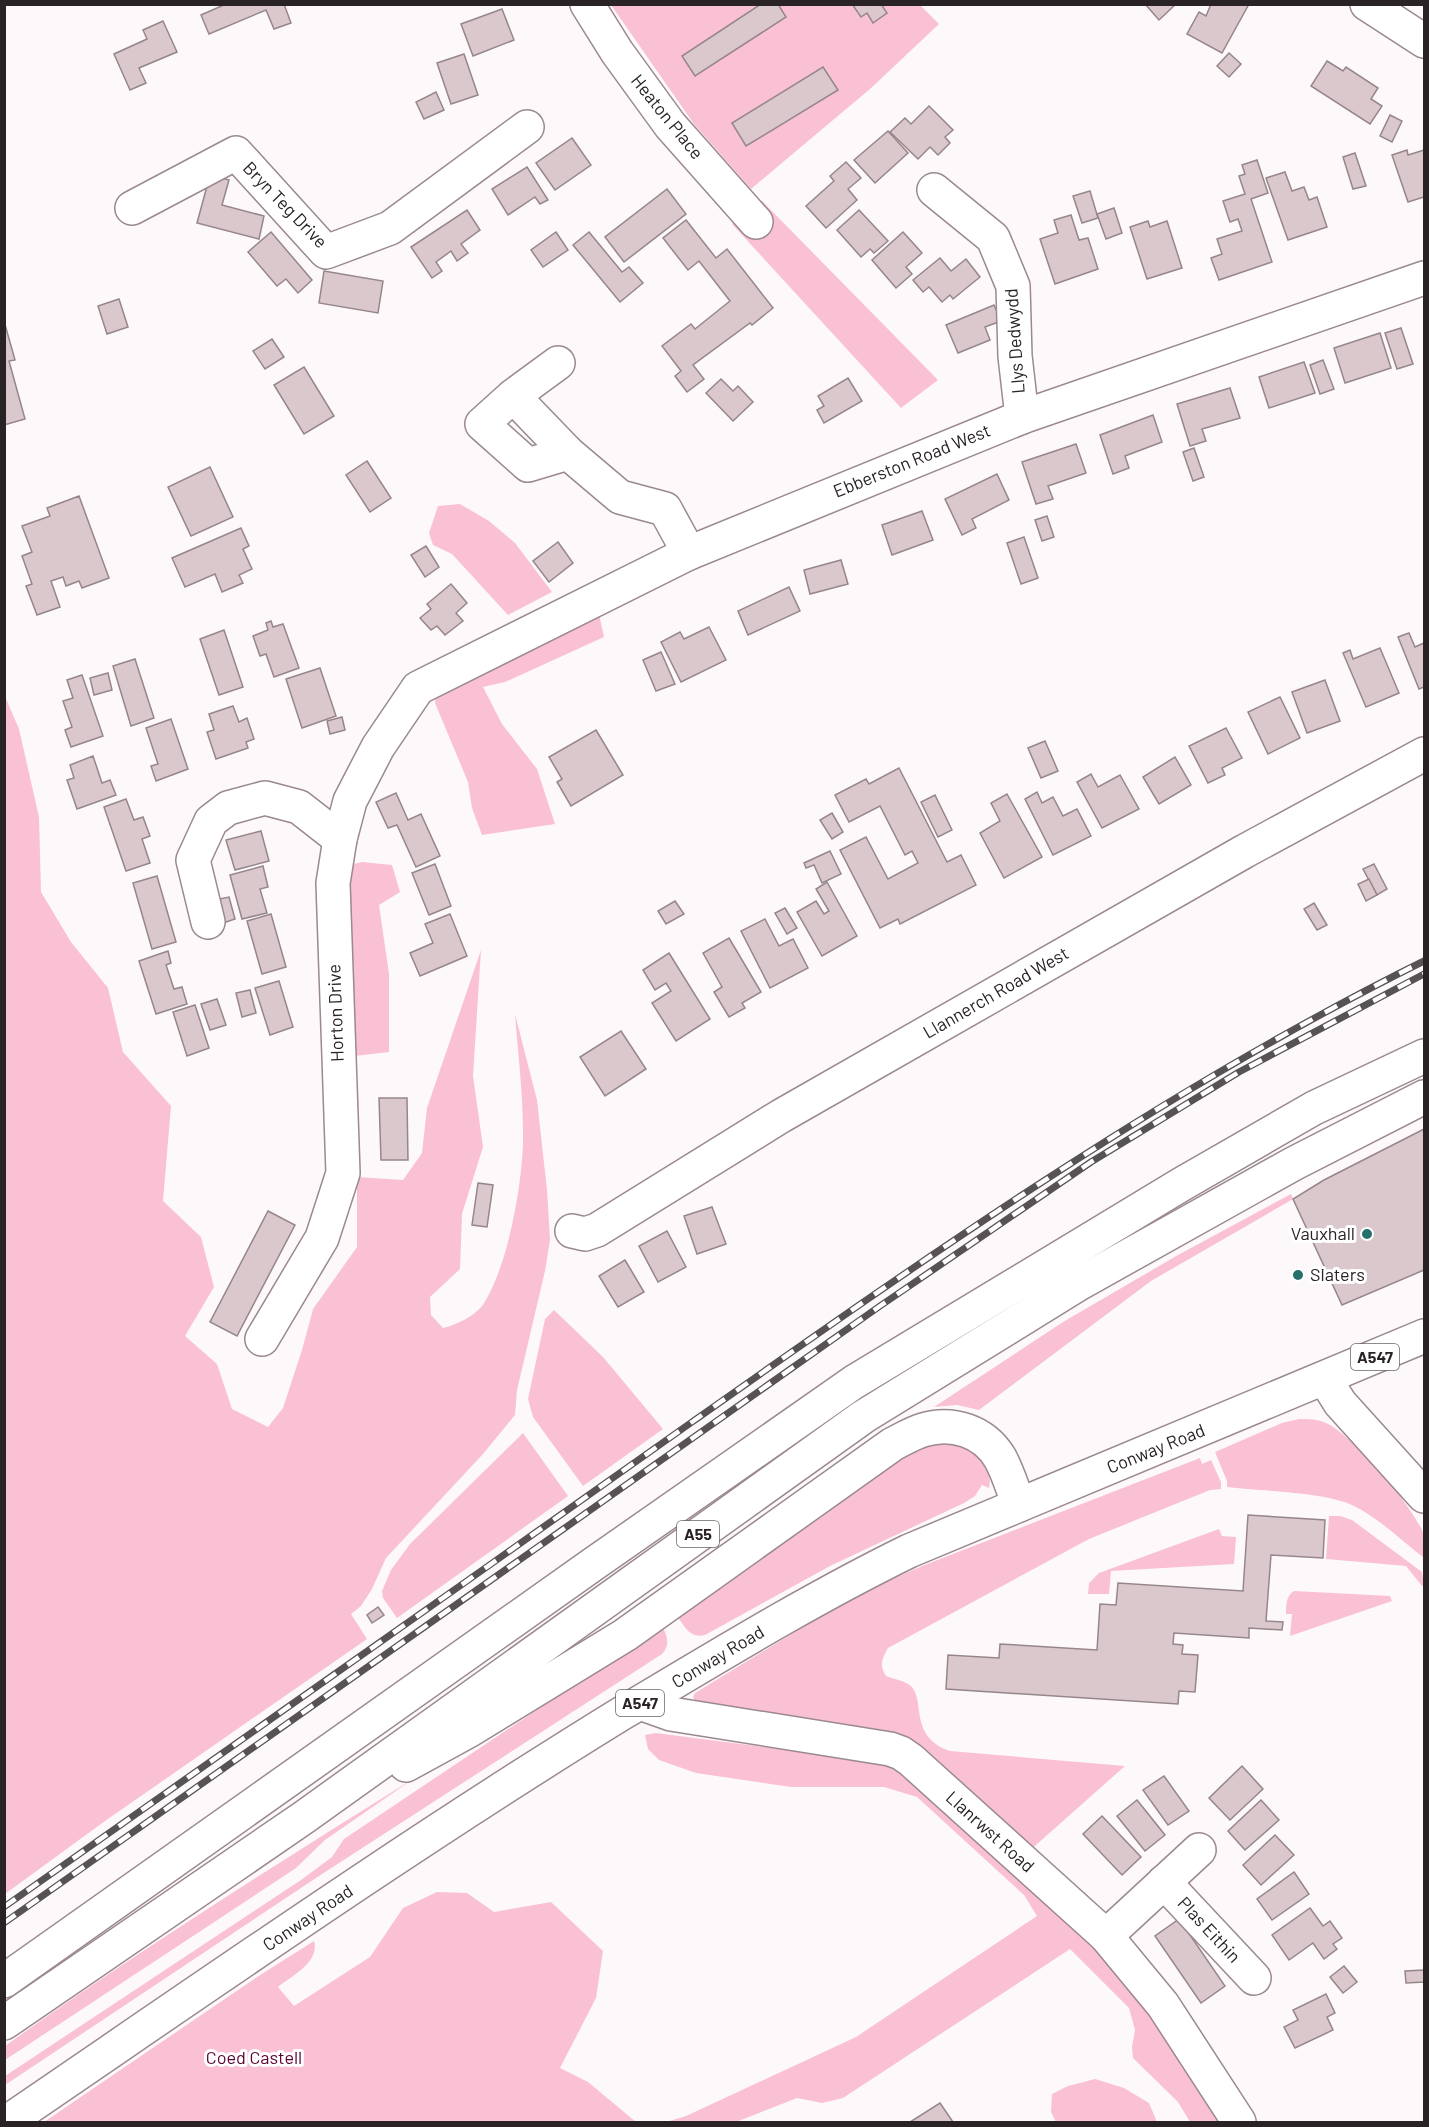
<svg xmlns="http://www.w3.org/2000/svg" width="1429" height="2127" font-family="Barlow,sans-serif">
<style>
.green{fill:#fac1d4}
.building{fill:#dac8cd;stroke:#96868b;stroke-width:1.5}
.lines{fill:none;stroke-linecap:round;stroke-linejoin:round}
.minor-casing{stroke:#9a898e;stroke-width:36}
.major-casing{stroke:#9a898e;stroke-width:36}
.highway-casing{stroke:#9a898e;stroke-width:36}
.minor{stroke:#fff;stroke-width:33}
.major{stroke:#fff;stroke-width:33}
.highway{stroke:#fff;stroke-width:33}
.rail-casing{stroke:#575253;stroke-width:7}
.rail{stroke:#fff;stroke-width:4.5;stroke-dasharray:14;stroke-linecap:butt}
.poi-dot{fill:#26706c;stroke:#fff;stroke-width:2}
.labels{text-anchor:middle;stroke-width:6;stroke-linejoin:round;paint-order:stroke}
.shield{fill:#fff;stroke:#696566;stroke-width:1.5}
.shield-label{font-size:16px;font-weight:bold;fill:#292325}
.street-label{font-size:18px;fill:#292325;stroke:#fff}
.poi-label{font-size:18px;fill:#292325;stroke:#fff;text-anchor:end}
.park-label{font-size:18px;fill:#5b0332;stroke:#fff}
</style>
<rect width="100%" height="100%" fill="#fdf9fa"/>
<g class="green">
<path d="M611 5H920L939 24 870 89 751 189 694 124Z"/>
<path d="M762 201 938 380 901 408 732 224Z"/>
<path d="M460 504 489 521 515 543 552 592 508 615 452 554 433 545 429 533 438 506Z"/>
<path d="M598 609 604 637 505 682 483 687 502 724 537 769 555 824 482 835 472 808 468 782 435 703 436 691Z"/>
<path d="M4 694 19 729 39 817 41 892 71 942 108 988 123 1052 171 1106 163 1201 201 1237 214 1287 185 1336 217 1364 232 1409 268 1427 283 1408 302 1350 313 1309 357 1247V1177L403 1180 422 1153 427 1108 481 950 473 1076 483 1147 462 1214 460 1269 430 1297 431 1315 443 1328C456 1325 473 1317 482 1306 508 1269 524 1178 523 1133 523 1093 518 1053 515 1014L537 1100 547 1190 550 1240 545 1271 517 1390 515 1415 483 1454 386 1558 372 1589 361 1606 351 1614 367 1639 105 1821 5 1894Z"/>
<path d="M362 862 392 865 400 892 379 905 389 974V1052L346 1057 341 867Z"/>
<path d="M1291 1194 1293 1199 1151 1281 979 1410 957 1405 934 1407 1063 1322 1178 1255Z"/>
<path d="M554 1310 603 1357 663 1429 583 1486 533 1417 528 1399 545 1319Z"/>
<path d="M1299 1419C1308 1419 1318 1419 1326 1423 1353 1435 1414 1507 1424 1535 1426 1542 1425 1551 1424 1558 1402 1541 1380 1519 1354 1506 1328 1492 1259 1491 1227 1487V1481L1215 1452 1282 1423Z"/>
<path d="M523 1433 568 1496 397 1618 383 1598 382 1591 391 1570 410 1544Z"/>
<path d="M932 1441 968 1445C980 1459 993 1468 989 1488L982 1485 975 1496 964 1503 830 1566 705 1635C690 1639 685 1627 677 1616L907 1450Z"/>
<path d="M1200 1458 1202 1464 1211 1460 1221 1482V1489L1210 1490 1089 1539 888 1648C882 1659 879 1665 886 1676 893 1679 902 1680 908 1684 928 1696 906 1736 950 1751L1125 1766 1027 1853 919 1751 695 1701 693 1697 695 1693 850 1598 922 1566Z"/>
<path d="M1329 1516H1340L1352 1520 1422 1572 1424 1585 1422 1586 1406 1566 1326 1559Z"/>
<path d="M1219 1529 1222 1536 1236 1537 1234 1564 1111 1571 1109 1594H1088L1089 1583 1099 1573Z"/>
<path d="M1294 1591 1390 1596 1392 1601 1290 1636 1292 1614H1286C1286 1605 1286 1596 1294 1591Z"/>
<path d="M662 1626C668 1637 670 1645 662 1654L319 1876 5 2085V2076L301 1880 332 1857 344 1839Z"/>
<path d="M656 1733 888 1763 902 1768 1115 1962 1232 2122H1190L1178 2102 1133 2058 1132 2047 1135 2030 1129 2008 1070 1949 843 2098 822 2103 797 2098 736 2122H666L686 2116 856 2037 1037 1916 1024 1895 917 1797 884 1787H791L696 1773 659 1760 648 1749 645 1735Z"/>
<path d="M416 1777 325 1840 296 1868 5 2060V2046C138 1951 277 1864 416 1777Z"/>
<path d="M437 1892 467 1893 494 1912 551 1902 603 1951 596 1998 560 2068 588 2082 636 2122H44L257 1977 314 1941C320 1962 292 1976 278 1987L294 2006 370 1957 403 1908Z"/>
<path d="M1095 2079 1124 2088 1149 2103 1157 2122H1056L1051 2112 1052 2094 1068 2086Z"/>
</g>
<g class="building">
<path d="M226 4H284L291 23 274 29 266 10 209 34 201 15Z"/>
<path d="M761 4H778L786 17 695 76 682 56Z"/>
<path d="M852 4H881L887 13 873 23 867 13 861 17Z"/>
<path d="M1145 4H1176L1159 20Z"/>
<path d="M1211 4H1249L1222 53 1187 34 1199 12 1206 16Z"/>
<path d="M502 9 514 40 473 56 461 24Z"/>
<path d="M163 21 177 52 139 68 146 83 130 90 114 54 147 39 143 30Z"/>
<path d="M1229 53 1241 64 1229 77 1217 66Z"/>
<path d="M464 54 478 95 451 104 437 63Z"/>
<path d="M1327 61 1343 71 1346 67 1378 88 1371 99 1382 106 1370 124 1311 86Z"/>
<path d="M823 67 838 90 746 146 732 123Z"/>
<path d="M436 92 444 110 424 119 416 102Z"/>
<path d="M929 106 953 130 945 137 950 143 938 155 930 147 918 159 890 132 905 118 911 124Z"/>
<path d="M1390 115 1402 121 1392 142 1380 136Z"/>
<path d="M888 131 908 153 875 183 854 160Z"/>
<path d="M572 138 591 165 555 190 536 163Z"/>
<path d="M1407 150 1408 155 1424 150V197L1408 202 1392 155Z"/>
<path d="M1355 153 1366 186 1353 189 1343 157Z"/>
<path d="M1257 160 1268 193 1251 199 1272 262 1219 280 1211 258 1222 254 1217 239 1242 231 1238 219 1230 222 1223 201 1245 194 1239 176 1245 174 1242 165Z"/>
<path d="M846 162 861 178 848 189 857 200 826 228 806 206 834 181 830 176Z"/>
<path d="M527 167 548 200 540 204 535 197 508 215 492 189Z"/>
<path d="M1285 172 1292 191 1304 187 1309 200 1317 197 1327 227 1288 240 1266 178Z"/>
<path d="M210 175 229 180 222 205 264 216 259 239 197 223Z"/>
<path d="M667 189 686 214 624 262 605 237Z"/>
<path d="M1090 191 1098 218 1082 223 1073 196Z"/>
<path d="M1114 208 1122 233 1106 239 1097 214Z"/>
<path d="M467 210 480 230 461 244 468 253 457 261 451 251 436 262 442 271 432 278 411 247Z"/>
<path d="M859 210 888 241 874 253 870 249 861 257 837 230Z"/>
<path d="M1071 215 1079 240 1088 238 1098 269 1055 284 1040 239 1058 233 1054 220Z"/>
<path d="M686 220 716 258 727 249 773 308 752 325 750 323 693 365 704 379 687 392 675 376 681 371 662 346 691 324 695 329 730 301 699 261 688 270 663 238Z"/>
<path d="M1148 221 1150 227 1167 221 1182 268 1147 279 1130 227Z"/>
<path d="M271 232 312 280 298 293 286 279 277 286 248 252Z"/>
<path d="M556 232 568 250 543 267 531 250Z"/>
<path d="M589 232 622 272 629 267 643 283 620 302 573 245Z"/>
<path d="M903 232 922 253 906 267 912 274 896 288 872 260Z"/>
<path d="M940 258 951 271 966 259 980 277 953 299 950 295 942 302 929 287 923 292 913 280Z"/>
<path d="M324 271 383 281 378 313 319 303Z"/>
<path d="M119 299 128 327 107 334 98 306Z"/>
<path d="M994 305 1001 321 985 327 990 340 958 353 946 325Z"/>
<path d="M4 321 15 360 9 361 25 419 4 425Z"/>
<path d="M1401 328 1413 364 1397 369 1385 333Z"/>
<path d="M1380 333 1391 368 1345 383 1334 348Z"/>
<path d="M272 339 284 357 265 369 253 351Z"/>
<path d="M1323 360 1334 389 1320 394 1310 365Z"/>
<path d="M1304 362 1315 393 1269 408 1259 377Z"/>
<path d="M304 367 334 416 304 434 274 385Z"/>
<path d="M848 378 862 401 824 423 817 410 824 406 818 396Z"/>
<path d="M721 379 733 391 738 386 753 402 733 421 706 393Z"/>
<path d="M1230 388 1240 418 1202 429 1206 441 1190 446 1177 404Z"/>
<path d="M1153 415 1162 442 1125 456 1129 468 1113 474 1100 435Z"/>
<path d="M1076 444 1086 473 1048 486 1053 499 1036 504 1022 462Z"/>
<path d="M1194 448 1204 477 1193 481 1183 452Z"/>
<path d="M367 461 391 498 370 512 346 475Z"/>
<path d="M210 467 233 517 191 536 168 487Z"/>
<path d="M997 474 1009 500 972 519 976 528 962 535 945 499Z"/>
<path d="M79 496 109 578 82 588 79 581 66 586 63 577 51 581 60 607 37 615 26 586 32 584 22 556 32 552 22 526 50 516 47 508Z"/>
<path d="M922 511 933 540 892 555 882 525Z"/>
<path d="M1047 516 1054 537 1042 541 1035 520Z"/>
<path d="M241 528 249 546 243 549 252 569 239 575 243 583 222 592 215 574 185 587 172 558Z"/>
<path d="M1024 537 1038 578 1021 584 1007 543Z"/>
<path d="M558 542 573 563 549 582 533 561Z"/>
<path d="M426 546 439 567 425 577 411 555Z"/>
<path d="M841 560 848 584 810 594 804 570Z"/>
<path d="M451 584 467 603 456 613 463 621 445 635 437 626 431 630 420 618 431 609 427 604Z"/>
<path d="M789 587 800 611 748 635 738 611Z"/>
<path d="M271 621 273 627 283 624 299 668 274 677 266 654 260 656 253 636 268 630 266 623Z"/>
<path d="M709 627 726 660 681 682 661 642 680 632 684 639Z"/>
<path d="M224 630 243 687 219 695 200 639Z"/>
<path d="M1409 633 1415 647 1424 643V687L1419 689 1398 637Z"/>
<path d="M1380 648 1399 693 1366 707 1343 653 1350 650 1353 659Z"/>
<path d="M661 652 675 684 656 691 643 660Z"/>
<path d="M135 659 154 718 131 726 113 666Z"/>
<path d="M320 668 336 716 302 728 286 679Z"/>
<path d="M108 673 112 690 94 695 90 678Z"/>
<path d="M82 675 103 736 71 747 65 730 72 727 63 701 73 698 67 680Z"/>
<path d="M1325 680 1340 721 1307 733 1292 692Z"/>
<path d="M1280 697 1300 738 1268 754 1248 712Z"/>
<path d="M233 706 239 722 247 718 254 739 246 742 248 748 216 759 207 732 214 730 209 714Z"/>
<path d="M342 717 345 730 330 734 327 721Z"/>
<path d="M171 719 188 769 156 781 151 766 158 764 146 728Z"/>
<path d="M1226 728 1242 758 1222 768 1225 775 1208 783 1189 746Z"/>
<path d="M596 730 623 775 571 806 557 782 562 779 549 757Z"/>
<path d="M1045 741 1058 771 1041 778 1028 748Z"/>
<path d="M93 756 102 783 110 780 116 795 77 809 67 780 74 778 70 765Z"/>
<path d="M1175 757 1191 785 1159 804 1143 777Z"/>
<path d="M899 768 947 862 961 855 976 885 900 924 898 919 880 928 840 850 866 837 888 879 918 863 912 851 905 855 880 806 849 822 835 795 866 779 869 784Z"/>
<path d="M1091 774 1098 787 1120 775 1139 809 1102 828 1077 782Z"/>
<path d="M1037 792 1042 803 1053 797 1063 816 1077 809 1091 836 1053 855 1025 799Z"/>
<path d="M396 793 408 820 421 814 440 856 416 867 397 825 388 828 376 802Z"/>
<path d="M1007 794 1042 857 1004 878 980 833 1000 821 991 803Z"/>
<path d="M935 795 952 830 938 837 921 802Z"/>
<path d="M126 799 134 820 143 817 150 836 142 839 150 863 126 871 104 807Z"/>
<path d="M832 813 843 832 832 839 820 820Z"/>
<path d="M261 831 269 861 235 870 226 840Z"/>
<path d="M830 851 841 874 822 883 814 865 806 868 804 863Z"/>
<path d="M435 864 451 906 429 915 412 873Z"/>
<path d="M1374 864 1387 889 1377 895 1363 869Z"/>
<path d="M263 866 268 887 260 889 267 913 242 919 230 875Z"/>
<path d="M157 876 176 942 152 949 133 883Z"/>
<path d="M1369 879 1377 895 1366 901 1358 884Z"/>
<path d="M827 882 857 936 822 956 797 912 816 901 824 914 829 911 816 889Z"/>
<path d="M229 897 235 919 220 924 214 900Z"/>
<path d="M675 901 684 914 666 924 658 911Z"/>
<path d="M1314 903 1327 925 1317 930 1304 909Z"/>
<path d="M785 908 797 928 787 934 775 913Z"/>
<path d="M271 914 286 967 262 974 247 921Z"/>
<path d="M450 914 467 956 420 976 410 953 433 943 425 924Z"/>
<path d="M765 919 779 946 793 939 808 968 770 988 741 931Z"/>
<path d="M729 938 761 992 742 1003 745 1008 729 1017 714 992 722 987 703 953Z"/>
<path d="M168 951 171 963 166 965 174 989 182 987 187 1004 156 1014 139 961Z"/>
<path d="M669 953 710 1019 676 1041 652 1003 671 991 666 983 655 990 643 970Z"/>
<path d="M279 981 293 1027 270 1035 255 988Z"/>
<path d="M250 990 256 1013 242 1017 236 993Z"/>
<path d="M217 999 226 1025 210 1030 201 1004Z"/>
<path d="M195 1005 209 1048 187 1056 173 1012Z"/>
<path d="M621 1031 646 1069 605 1096 580 1057Z"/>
<path d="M379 1098H407L408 1160H381Z"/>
<path d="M1424 1129V1270L1342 1305 1293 1199 1324 1180Z"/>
<path d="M478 1183 493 1185 487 1227 472 1225Z"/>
<path d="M712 1207 726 1244 697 1254 684 1216Z"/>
<path d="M268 1211 295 1225 237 1336 210 1322Z"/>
<path d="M667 1231 686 1267 658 1282 639 1246Z"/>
<path d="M625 1260 644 1292 618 1307 599 1276Z"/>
<path d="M1248 1515 1325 1520 1323 1558 1271 1555 1266 1621 1283 1622 1282 1630 1249 1628V1638L1174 1633 1173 1644 1183 1645 1182 1654 1198 1655 1195 1692 1179 1691 1178 1704 946 1689 948 1655 999 1658 1000 1644 1097 1650 1100 1604 1116 1605 1118 1583 1243 1591Z"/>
<path d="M378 1607 384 1615 372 1623 367 1615Z"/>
<path d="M1242 1766 1263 1789 1230 1820 1209 1798Z"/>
<path d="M1164 1776 1189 1811 1168 1825 1143 1790Z"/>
<path d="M1137 1800 1165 1835 1145 1851 1117 1816Z"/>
<path d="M1261 1800 1279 1820 1245 1850 1228 1831Z"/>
<path d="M1102 1816 1141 1857 1122 1875 1083 1834Z"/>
<path d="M1275 1835 1294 1855 1261 1885 1243 1865Z"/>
<path d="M1294 1872 1309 1894 1272 1920 1257 1899Z"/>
<path d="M1310 1908 1323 1926 1330 1921 1342 1938 1333 1944 1337 1949 1324 1959 1313 1943 1289 1960 1272 1935Z"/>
<path d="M1179 1919 1225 1986 1201 2003 1155 1936Z"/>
<path d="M1344 1966 1357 1982 1343 1993 1330 1977Z"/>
<path d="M1424 1970V1982L1406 1983 1405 1971Z"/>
<path d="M1326 1994 1335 2013 1327 2017 1333 2030 1295 2048 1284 2027 1298 2020 1293 2010Z"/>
<path d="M940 2103 953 2122H910Z"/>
</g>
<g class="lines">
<defs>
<g id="minor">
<path d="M587 4 617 52 670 125 756 222"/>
<path d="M934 190 993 238 1013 286 1015 356 1022 417"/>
<path d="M132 208 236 153 326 252 390 228 527 127"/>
<path d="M513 396 568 453 528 465 482 424 513 396 558 363"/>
<path d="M568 453 620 497 665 509 689 553"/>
<path d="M208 922 193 860 211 821 228 808 265 798 299 807 340 839"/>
<path d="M572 1231 585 1234 597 1230 781 1116 1245 851 1424 754"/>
<path d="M262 1339 322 1238 343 1173 333 883 340 839 350 801 378 747 418 688 689 553 1022 417 1424 278"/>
<path d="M1325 1379 1340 1403 1424 1496"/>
<path d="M640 1703 671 1714 890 1749 901 1753 911 1760 1106 1936 1163 2005 1239 2122"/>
<path d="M1164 1882 1254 1978"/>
<path d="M1106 1936 1199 1850"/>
</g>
<g id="major">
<path d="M1367 4 1424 41"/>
<path d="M7 2122C211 1983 414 1841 624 1712 718 1656 811 1599 909 1551L1424 1336"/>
</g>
<g id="highway">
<path d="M406 1765 470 1730 625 1635 893 1444C903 1439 913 1433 923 1430 952 1421 984 1431 1000 1458 1008 1472 1013 1490 1019 1505"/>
<path d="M4 1981 592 1565 854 1382 1182 1184 1314 1108 1424 1056"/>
<path d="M4 2023 303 1818 863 1417 1080 1283 1293 1164 1424 1097"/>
</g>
</defs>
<use href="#minor" class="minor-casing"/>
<use href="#major" class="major-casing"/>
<use href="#highway" class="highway-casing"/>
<use href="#minor" class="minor"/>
<use href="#major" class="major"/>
<use href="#highway" class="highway"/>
<defs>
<g id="rail">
<path d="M4 1907C234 1745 463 1584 692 1422 928 1256 1165 1089 1424 961"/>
<path d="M4 1923 880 1306 1091 1162 1239 1072 1424 974"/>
</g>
</defs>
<use href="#rail" class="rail-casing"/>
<use href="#rail" class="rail"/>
</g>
<g class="poi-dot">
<circle cx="1367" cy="1234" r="6"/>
<circle cx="1298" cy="1275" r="6"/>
</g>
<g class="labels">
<g class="shield">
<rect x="1351" y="1344" width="48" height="26" rx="4.5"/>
<rect x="677" y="1521" width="42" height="26" rx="4.5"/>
<rect x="616" y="1690" width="48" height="26" rx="4.5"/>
</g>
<g class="shield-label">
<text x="1375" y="1363">A547</text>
<text x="698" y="1540">A55</text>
<text x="640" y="1709">A547</text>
</g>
<g class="street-label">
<text transform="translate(667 117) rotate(51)" y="6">Heaton Place</text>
<text transform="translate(285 205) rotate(46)" y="6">Bryn Teg Drive</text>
<text transform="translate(1015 341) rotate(-94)" y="6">Llys Dedwydd</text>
<text transform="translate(912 461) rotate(-22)" y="6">Ebberston Road West</text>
<text transform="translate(996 993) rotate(-30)" y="6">Llannerch Road West</text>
<text transform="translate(336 1013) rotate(-92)" y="6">Horton Drive</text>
<text transform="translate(1156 1449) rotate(-22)" y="6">Conway Road</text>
<text transform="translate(718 1657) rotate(-31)" y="6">Conway Road</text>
<text transform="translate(990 1832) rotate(42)" y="6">Llanrwst Road</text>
<text transform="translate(308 1918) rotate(-34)" y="6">Conway Road</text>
<text transform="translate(1209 1930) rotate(47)" y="6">Plas Eithin</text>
</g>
<g class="poi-label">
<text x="1355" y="1240">Vauxhall</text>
<text x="1310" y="1281" text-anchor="start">Slaters</text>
</g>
<g class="park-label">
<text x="254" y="2064">Coed Castell</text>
</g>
</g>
<rect width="1429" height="2127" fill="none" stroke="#292325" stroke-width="12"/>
</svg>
